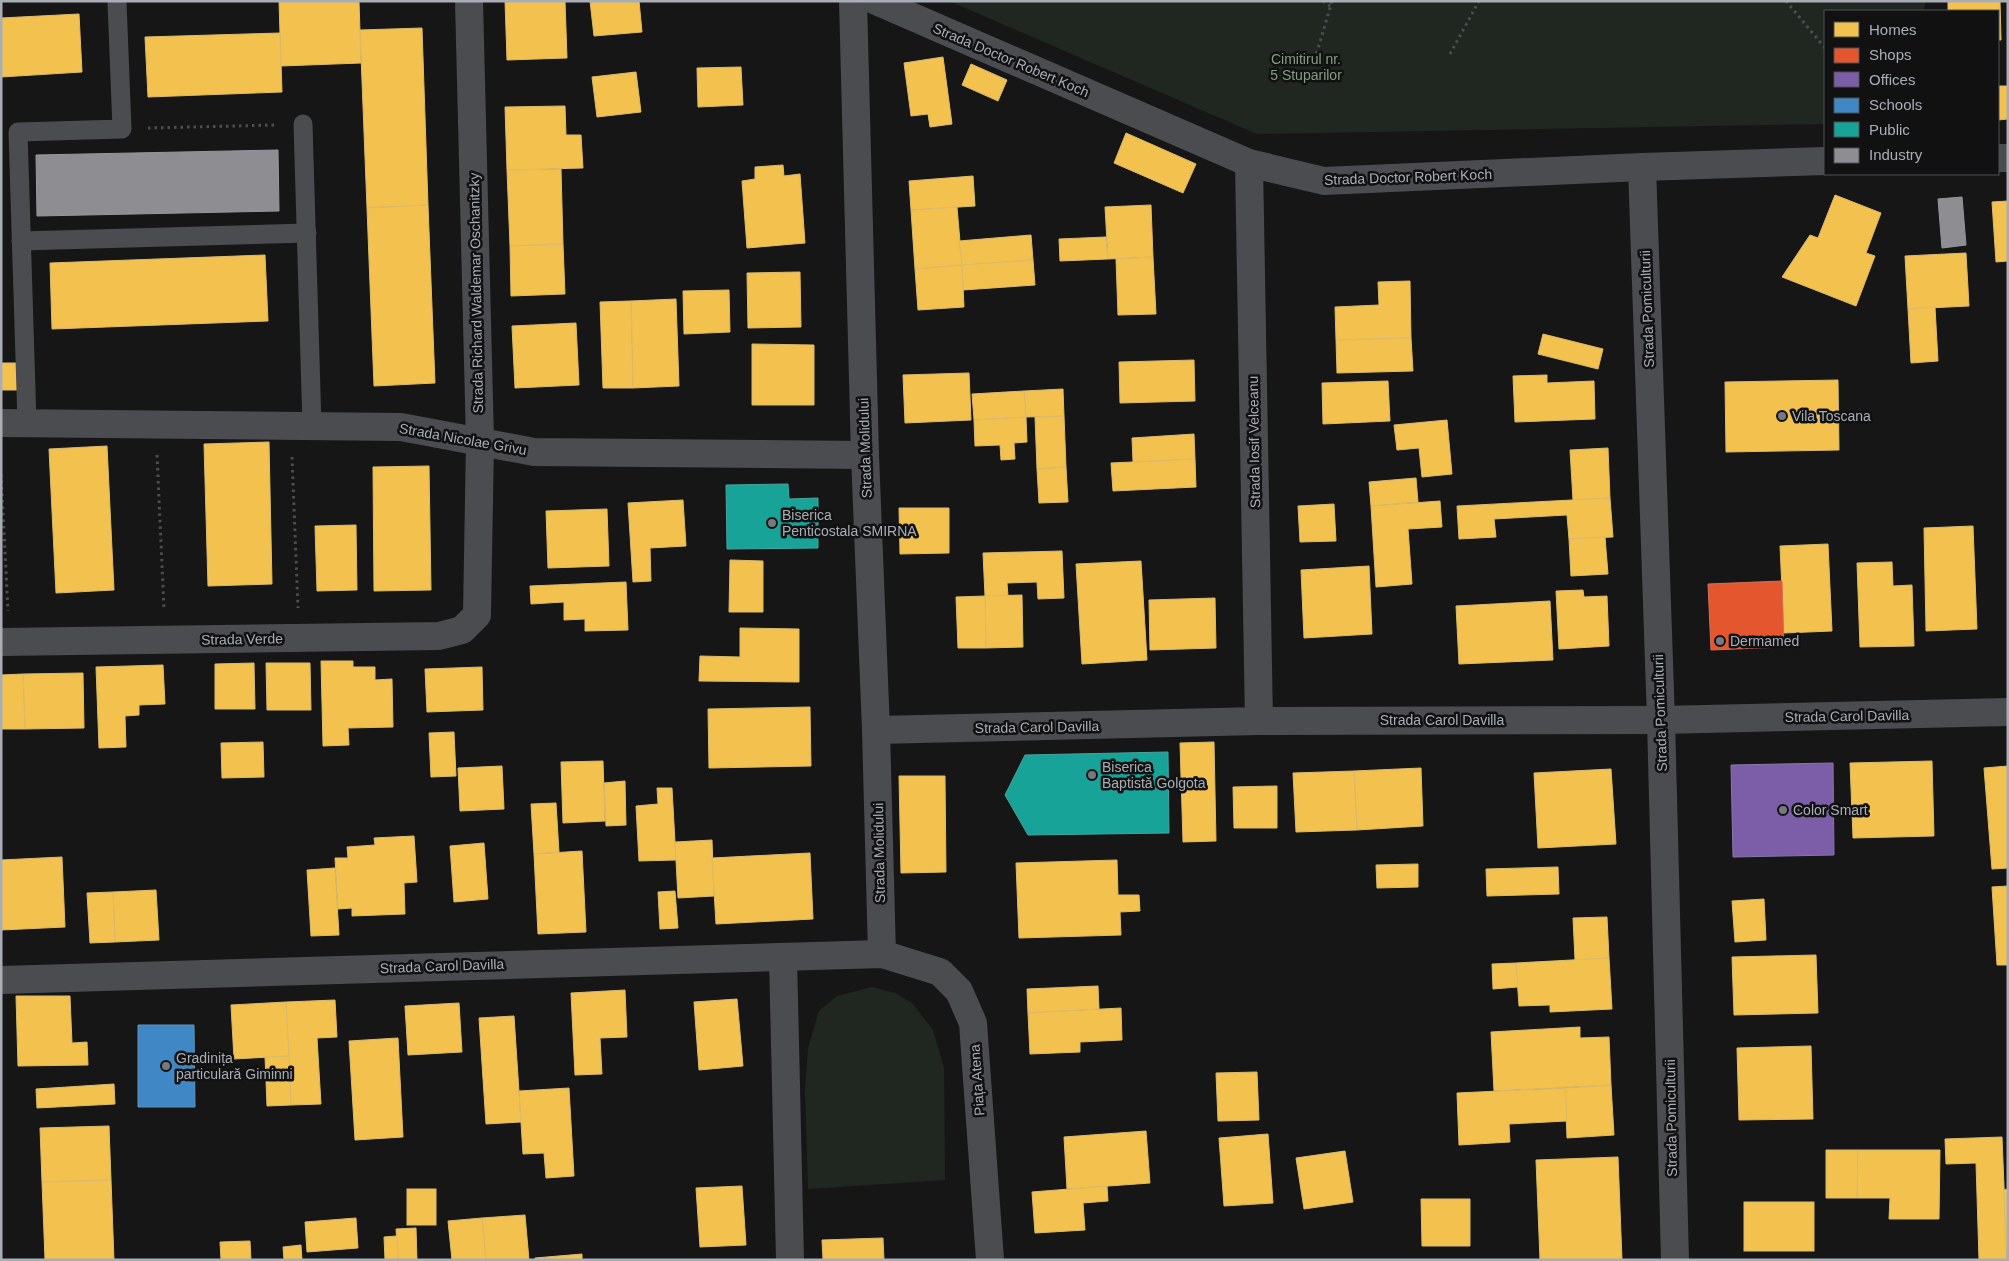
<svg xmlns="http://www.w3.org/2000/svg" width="2009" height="1261" font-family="Helvetica,sans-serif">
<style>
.green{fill:#202721}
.homes{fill:#f2c14e;stroke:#dcbb6d}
.shops{fill:#e4572e;stroke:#d27157}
.offices{fill:#7b5ea7;stroke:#8976ac}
.schools{fill:#3f88c5;stroke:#5f93c0}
.public{fill:#17a398;stroke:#43a6a1}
.industry{fill:#8d8d92;stroke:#95979d}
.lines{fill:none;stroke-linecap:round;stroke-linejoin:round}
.path{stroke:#4c4e50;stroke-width:3;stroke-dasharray:2.5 4;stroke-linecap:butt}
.lane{stroke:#4b4c4f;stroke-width:19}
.street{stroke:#4b4c4f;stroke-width:28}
.poi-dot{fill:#76797e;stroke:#111112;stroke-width:2}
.labels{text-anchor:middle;stroke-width:5;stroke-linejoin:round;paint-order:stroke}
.park-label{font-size:14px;fill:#829f82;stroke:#111112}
.street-label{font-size:14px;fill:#a9aeb6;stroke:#111112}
.poi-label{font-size:14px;fill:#a9aeb6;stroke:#111112;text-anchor:start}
</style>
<rect width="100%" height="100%" fill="#161617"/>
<g class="green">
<path d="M949 1H1926L1923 11H1825V124L1257 134Z"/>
<path d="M872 987 895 993 912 1003 933 1030 944 1068 945 1180 808 1189 805 1091 808 1048 819 1011 837 996Z"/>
</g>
<g class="homes">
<path d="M279 1H359L361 63 281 66Z"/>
<path d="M505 1H565L567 58 507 60Z"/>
<path d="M590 1H639L642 32 594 36Z"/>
<path d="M1948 1H2000L2001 40H1998V11H1948Z"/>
<path d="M79 14 82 72 1 77V18Z"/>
<path d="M422 28 428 205 367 208 360 30Z"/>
<path d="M280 33 282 92 148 97 145 37Z"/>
<path d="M943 57 952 124 930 127 928 114 911 116 904 63Z"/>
<path d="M971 64 1007 80 998 101 962 85Z"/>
<path d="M741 67 743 105 698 107 697 68Z"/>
<path d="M636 72 641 112 597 117 592 77Z"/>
<path d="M1998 86H2008V119L1998 120Z"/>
<path d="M565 106 566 135H581L583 168 507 170 505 107Z"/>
<path d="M1126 133 1196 164 1183 193 1114 163Z"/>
<path d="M783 165 784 176 800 174 805 243 747 248 742 181 755 179V167Z"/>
<path d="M561 169 563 244 510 246 507 170Z"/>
<path d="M973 176 975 206 911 210 909 181Z"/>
<path d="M1835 195 1881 213 1866 253 1875 256 1856 306 1782 277 1810 235 1818 238Z"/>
<path d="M2008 201V261L1996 262 1992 202Z"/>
<path d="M428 205 435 383 374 386 367 208Z"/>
<path d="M1151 205 1153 257 1108 259 1105 207Z"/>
<path d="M957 207 962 265 915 269 911 210Z"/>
<path d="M1031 235 1033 260 962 265 959 241Z"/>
<path d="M1106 237 1108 259 1060 261 1059 239Z"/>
<path d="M563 244 565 294 511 296 510 246Z"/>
<path d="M1966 253 1969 306 1908 309 1905 256Z"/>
<path d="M265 255 268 321 52 329 50 263Z"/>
<path d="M1153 257 1156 314 1118 315 1116 259Z"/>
<path d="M1033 260 1035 285 963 290 962 265Z"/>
<path d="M962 265 964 307 918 310 915 269Z"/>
<path d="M800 272 801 327 748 328 747 273Z"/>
<path d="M1410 281 1411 338 1336 340 1335 307 1379 305 1378 282Z"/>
<path d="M729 290 730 332 684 334 683 291Z"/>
<path d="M676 299 679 386 633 388 631 301Z"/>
<path d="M631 301 633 388H603L600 302Z"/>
<path d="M1935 307 1938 361 1911 363 1908 309Z"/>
<path d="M576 323 579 385 515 388 512 326Z"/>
<path d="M1543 334 1603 349 1598 369 1538 354Z"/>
<path d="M1411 338 1413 371 1337 373 1336 340Z"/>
<path d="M752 344 814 345V405H752Z"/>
<path d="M1194 360 1195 401 1120 403 1119 362Z"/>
<path d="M1 363H18L19 390H1Z"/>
<path d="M969 373 971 420 905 423 903 375Z"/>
<path d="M1547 375V383L1594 381 1595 419 1515 422 1513 376Z"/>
<path d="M1838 380 1839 450 1726 452 1725 382Z"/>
<path d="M1388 381 1390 421 1323 424 1322 383Z"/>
<path d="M1063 389 1064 416 1026 417 1024 391Z"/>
<path d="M1024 391 1026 417 974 420 972 394Z"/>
<path d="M1064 416 1066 467 1037 469 1035 417Z"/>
<path d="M1026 417 1027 442 1014 443 1015 459 1001 460 1000 445 975 446 974 420Z"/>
<path d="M1447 420 1452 474 1422 477 1419 448 1397 450 1394 425Z"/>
<path d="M1194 434 1195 459 1133 462 1132 438Z"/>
<path d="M269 442 272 584 208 586 204 444Z"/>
<path d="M107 446 114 590 56 593 49 449Z"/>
<path d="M1608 448 1610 498 1573 500 1570 450Z"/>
<path d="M1195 459 1196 487 1113 491 1111 463Z"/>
<path d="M429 466 431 590 374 591 373 467Z"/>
<path d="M1066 467 1068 502 1039 503 1037 469Z"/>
<path d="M1416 478 1418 502 1371 506 1369 482Z"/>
<path d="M1610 498 1613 537 1569 539 1567 515 1494 519 1496 537 1459 539 1457 506Z"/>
<path d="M683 500 686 546 650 548 651 581 633 582 628 503Z"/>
<path d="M1440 501 1442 527 1408 529 1412 584 1376 587 1371 506Z"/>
<path d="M1334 504 1336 541 1300 542 1298 506Z"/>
<path d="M899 508H949V553L900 554Z"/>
<path d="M607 509 609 566 548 568 546 511Z"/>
<path d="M356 525 357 590 317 591 315 526Z"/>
<path d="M1973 526 1977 629 1926 631 1924 528Z"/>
<path d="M1605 537 1608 574 1571 576 1569 539Z"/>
<path d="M1828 544 1832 631 1784 633 1780 546Z"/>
<path d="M1062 551 1064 598 1038 599 1037 582 1007 583 1008 596H985L983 553Z"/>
<path d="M730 560 763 561V612H729Z"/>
<path d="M1141 561 1147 660 1082 664 1076 564Z"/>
<path d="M1892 562 1893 586 1912 585 1914 646 1860 647 1857 563Z"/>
<path d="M1369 566 1372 634 1304 638 1301 570Z"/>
<path d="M626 582 628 630 585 631V619L564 620V602L531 604 530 586Z"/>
<path d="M1583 590 1584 597 1607 596 1609 646 1559 649 1556 591Z"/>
<path d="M1022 595 1023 647 986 648 985 596Z"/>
<path d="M985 596 986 648H958L956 597Z"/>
<path d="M1215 598 1216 648 1150 650 1149 600Z"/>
<path d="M1550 601 1553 660 1459 664 1456 606Z"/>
<path d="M740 628 799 629V682L699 681 700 656 740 657Z"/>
<path d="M321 661H353V667H375V680L392 679 393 727 348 728 349 745 323 746Z"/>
<path d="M254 663 255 709H215V664Z"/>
<path d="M266 663H310L311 710H267Z"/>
<path d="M163 665 165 704 139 705V715L125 716 126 747 99 748 96 667Z"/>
<path d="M482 667 483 710 427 712 425 669Z"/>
<path d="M83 673 84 728 25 729 23 674Z"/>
<path d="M23 674 25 729H1V675Z"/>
<path d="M810 707 811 766 709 768 708 709Z"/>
<path d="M454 732 456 776 431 777 429 733Z"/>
<path d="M263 742 264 777 222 778 221 743Z"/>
<path d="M1214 742 1216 841 1183 842 1180 743Z"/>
<path d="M603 761 605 821 563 823 561 762Z"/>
<path d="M1932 761 1934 836 1853 838 1850 763Z"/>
<path d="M502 766 504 809 460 811 458 768Z"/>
<path d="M2008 766V868L1992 869 1984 768Z"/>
<path d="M1421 768 1423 826 1357 830 1354 771Z"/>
<path d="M1611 769 1616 844 1538 848 1534 773Z"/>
<path d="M1354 771 1357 830 1296 832 1293 773Z"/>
<path d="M899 776H945L946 872 901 873Z"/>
<path d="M625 781 626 825 606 826 604 783Z"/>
<path d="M1277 786V828H1234L1233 787Z"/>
<path d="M657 788H672L676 860 639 861 636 806 658 804Z"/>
<path d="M556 803 559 852 534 854 531 804Z"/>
<path d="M414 836 417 882 404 883 405 914 352 916V908L338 909 335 858H348L347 847 375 845 374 838Z"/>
<path d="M712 840 714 896 678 898 675 842Z"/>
<path d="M484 843 488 899 454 902 450 846Z"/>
<path d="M582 851 586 932 538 934 534 854Z"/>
<path d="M810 853 813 919 716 924 712 858Z"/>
<path d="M62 857 65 927 1 930V860Z"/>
<path d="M1117 860 1118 895H1139L1140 911 1120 912 1121 935 1019 938 1016 863Z"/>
<path d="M1418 864V887L1377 888 1376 865Z"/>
<path d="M1558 867 1559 894 1487 896 1486 869Z"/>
<path d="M335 868 339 935 311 936 307 870Z"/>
<path d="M2008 886V965H1997L1992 887Z"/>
<path d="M156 890 159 940 115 942 113 892Z"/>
<path d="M675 891 678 928 660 929 658 892Z"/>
<path d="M113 892 115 942 90 943 87 893Z"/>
<path d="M1764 899 1766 940 1735 942 1732 901Z"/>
<path d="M1607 917 1609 958 1575 960 1573 918Z"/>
<path d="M1816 955 1818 1013 1734 1015 1732 957Z"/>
<path d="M1609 958 1612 1009 1550 1012V1005L1519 1006 1516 963Z"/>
<path d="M1516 963 1518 987 1493 989 1492 964Z"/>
<path d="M1098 986 1099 1009 1028 1013 1027 989Z"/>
<path d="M625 990 627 1037 600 1038 602 1074 575 1075 571 993Z"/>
<path d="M16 996H70L72 1043 87 1042 88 1065 18 1066Z"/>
<path d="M737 999 743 1066 699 1070 694 1002Z"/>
<path d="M335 1000 337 1037 317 1038 321 1104 291 1105 286 1002Z"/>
<path d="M286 1002 289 1056 234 1059 231 1005Z"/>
<path d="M459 1003 462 1052 408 1055 405 1006Z"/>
<path d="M1121 1008 1122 1040 1080 1042V1052L1030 1054 1028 1013Z"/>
<path d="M514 1016 521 1122 486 1124 479 1018Z"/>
<path d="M1580 1027V1038L1609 1037 1611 1085 1494 1091 1491 1032Z"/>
<path d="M398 1038 403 1137 355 1140 349 1041Z"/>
<path d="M1811 1046 1813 1119 1739 1120 1737 1048Z"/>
<path d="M289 1056 291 1105 267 1106 265 1057Z"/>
<path d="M1257 1072 1259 1120 1218 1121 1216 1073Z"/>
<path d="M114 1084 115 1104 37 1108 36 1089Z"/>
<path d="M1611 1085 1614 1135 1567 1138 1565 1088Z"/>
<path d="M569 1088 574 1176 546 1178 544 1153 523 1154 519 1091Z"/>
<path d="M1565 1088 1567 1121 1509 1124 1510 1142 1459 1145 1457 1093Z"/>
<path d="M109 1126 111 1180 42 1182 40 1128Z"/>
<path d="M1146 1131 1150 1183 1067 1189 1064 1137Z"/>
<path d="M1268 1134 1273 1203 1224 1206 1219 1138Z"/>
<path d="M2002 1137 2007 1260H1979L1976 1163 1946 1164 1945 1139Z"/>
<path d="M1826 1150H1858L1857 1198H1826Z"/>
<path d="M1858 1150H1940L1939 1219H1889L1890 1198H1857Z"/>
<path d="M1345 1151 1353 1202 1304 1209 1296 1158Z"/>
<path d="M1618 1157 1622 1260H1540L1536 1160Z"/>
<path d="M111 1180 114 1260H45L42 1182Z"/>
<path d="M742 1186 746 1245 700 1247 696 1188Z"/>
<path d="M1107 1186 1108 1201 1083 1203 1085 1230 1035 1233 1032 1192Z"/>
<rect x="407" y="1189" width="29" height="36"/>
<path d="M2008 1189V1251H2006L2004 1190Z"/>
<path d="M1421 1199H1470V1246H1422Z"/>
<rect x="1744" y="1202" width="70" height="49"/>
<path d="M525 1215 529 1260H486L482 1218Z"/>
<path d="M356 1218 358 1248 307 1252 305 1222Z"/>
<path d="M482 1218 486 1260H452L448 1221Z"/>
<path d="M416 1228 417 1260H398L396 1229Z"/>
<path d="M397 1236 398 1260H385L384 1237Z"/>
<path d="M883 1238 884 1260H823L822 1240Z"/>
<path d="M250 1241 251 1260H221L220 1242Z"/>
<path d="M301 1245 302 1260H284L283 1247Z"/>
<path d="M582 1254V1260H535V1258Z"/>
</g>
<path class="shops" d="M1782 581 1784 647 1711 650 1708 584Z"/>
<path class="offices" d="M1833 763 1834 855 1733 857 1731 765Z"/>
<path class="schools" d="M138 1025H194L195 1107H138Z"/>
<g class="public">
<path d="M788 484 789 499 818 498V548L727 549 726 485Z"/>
<path d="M1168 752 1169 833 1028 835 1005 795 1025 755Z"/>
</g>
<g class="industry">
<path d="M278 150 279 211 37 216 36 155Z"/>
<path d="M1962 197 1966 245 1942 248 1938 199Z"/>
</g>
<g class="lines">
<g class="path">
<path d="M1323 1 1330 6"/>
<path d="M1786 1 1825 48"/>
<path d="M1450 54 1479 1"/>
<path d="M1313 66 1332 1"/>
<path d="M148 128 277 125"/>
<path d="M157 455 164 609"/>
<path d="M292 457 298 608"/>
<path d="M1 474 8 611"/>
</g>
<g class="lane">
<path d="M303 124 312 426"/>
<path d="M21 241 307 233"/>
<path d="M27 423 18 132 122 129 117 2"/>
</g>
<g class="street">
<path d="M853 1 865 455 876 730 882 954"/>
<path d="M876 1 1249 163 1324 181 1642 167 1825 161"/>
<path d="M1998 158H2008"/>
<path d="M1249 163 1259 721"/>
<path d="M1642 167 1661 720 1675 1260"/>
<path d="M1 423 401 427 534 452 865 455"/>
<path d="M1 642 439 636 462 630 477 615 480 441 469 1"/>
<path d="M876 730 1259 721 1661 720 2008 712"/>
<path d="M783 957 790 1260"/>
<path d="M1 980 882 954 940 972 959 991 973 1023 990 1260"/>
</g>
</g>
<g class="poi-dot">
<circle cx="1782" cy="416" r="5"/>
<circle cx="772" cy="523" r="5"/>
<circle cx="1720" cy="641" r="5"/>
<circle cx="1092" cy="775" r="5"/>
<circle cx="1783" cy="810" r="5"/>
<circle cx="166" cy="1066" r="5"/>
</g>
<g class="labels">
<g class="park-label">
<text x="1306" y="64">Cimitirul nr.<tspan x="1306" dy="16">5 Stuparilor</tspan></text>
</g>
<g class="street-label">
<text transform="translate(1011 60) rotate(23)" y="5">Strada Doctor Robert Koch</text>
<text transform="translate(1408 177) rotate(-2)" y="5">Strada Doctor Robert Koch</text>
<text transform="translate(476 293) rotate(-91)" y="5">Strada Richard Waldemar Oschanitzky</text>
<text transform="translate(1647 309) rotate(-92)" y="5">Strada Pomiculturii</text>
<text transform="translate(463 439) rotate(10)" y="5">Strada Nicolae Grivu</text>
<text transform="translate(1254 442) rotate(-91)" y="5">Strada Iosif Velceanu</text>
<text transform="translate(865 448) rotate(-92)" y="5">Strada Molidului</text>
<text transform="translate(242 639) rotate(-1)" y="5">Strada Verde</text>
<text transform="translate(1660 713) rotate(-92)" y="5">Strada Pomiculturii</text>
<text transform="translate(1847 716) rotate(-1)" y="5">Strada Carol Davilla</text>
<text x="1442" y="725">Strada Carol Davilla</text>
<text transform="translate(1037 727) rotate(-1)" y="5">Strada Carol Davilla</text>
<text transform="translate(879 853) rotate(-91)" y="5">Strada Molidului</text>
<text transform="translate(442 966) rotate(-2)" y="5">Strada Carol Davilla</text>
<text transform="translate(977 1080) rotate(-94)" y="5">Piața Atena</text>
<text transform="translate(1671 1118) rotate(-91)" y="5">Strada Pomiculturii</text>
</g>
<g class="poi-label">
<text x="1792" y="421">Vila Toscana</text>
<text x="782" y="520">Biserica<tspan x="782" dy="16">Penticostala SMIRNA</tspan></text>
<text x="1730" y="646">Dermamed</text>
<text x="1102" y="772">Biserica<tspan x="1102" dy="16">Baptistă Golgota</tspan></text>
<text x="1793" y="815">Color Smart</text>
<text x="176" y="1063">Gradinița<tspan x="176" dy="16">particulară Giminni</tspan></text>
</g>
</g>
<rect width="2009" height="1261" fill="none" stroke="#a9aeb6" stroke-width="5"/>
<rect x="1824" y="10" width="175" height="165" fill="#111112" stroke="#4e5054"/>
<rect x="1834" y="22" width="25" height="15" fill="#f2c14e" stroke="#4e5054"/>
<text x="1869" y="35" font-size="15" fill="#a9aeb6">Homes</text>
<rect x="1834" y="48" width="25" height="15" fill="#e4572e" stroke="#4e5054"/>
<text x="1869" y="60" font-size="15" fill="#a9aeb6">Shops</text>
<rect x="1834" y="72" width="25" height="15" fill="#7b5ea7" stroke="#4e5054"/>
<text x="1869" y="85" font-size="15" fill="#a9aeb6">Offices</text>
<rect x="1834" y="98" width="25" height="15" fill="#3f88c5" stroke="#4e5054"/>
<text x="1869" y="110" font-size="15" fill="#a9aeb6">Schools</text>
<rect x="1834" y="122" width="25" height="15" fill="#17a398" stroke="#4e5054"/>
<text x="1869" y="135" font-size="15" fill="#a9aeb6">Public</text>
<rect x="1834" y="148" width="25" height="15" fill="#8d8d92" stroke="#4e5054"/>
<text x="1869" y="160" font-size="15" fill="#a9aeb6">Industry</text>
</svg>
